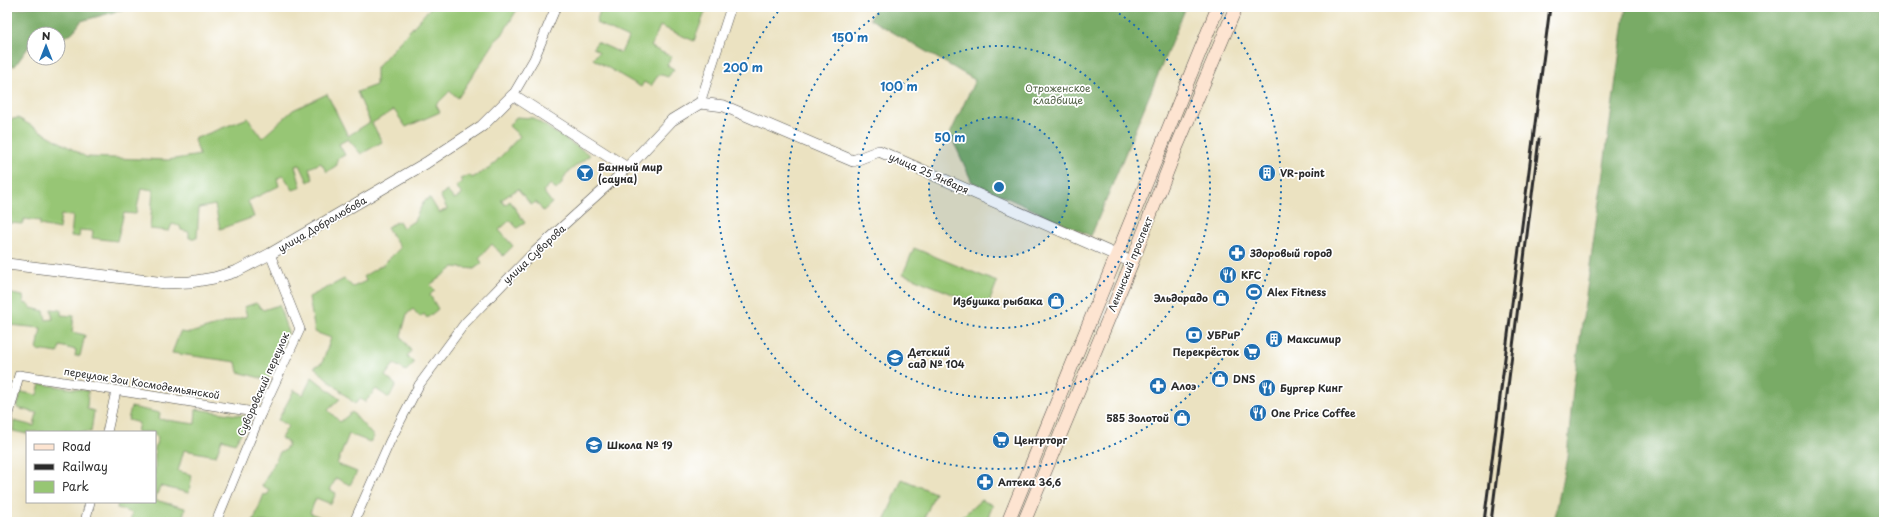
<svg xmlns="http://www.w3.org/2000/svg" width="1891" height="529" font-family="'Playpen Sans',sans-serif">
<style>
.green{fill:#97c674;stroke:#617850}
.forest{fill:#79ab66;stroke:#526b48}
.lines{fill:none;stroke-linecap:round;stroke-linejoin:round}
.minor-casing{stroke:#484642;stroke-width:10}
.tertiary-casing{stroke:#484642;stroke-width:12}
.secondary-casing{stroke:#484642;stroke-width:14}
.minor{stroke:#fff;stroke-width:9}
.tertiary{stroke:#fff;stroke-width:11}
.secondary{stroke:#fde4d1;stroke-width:13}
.rail{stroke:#2b2b2b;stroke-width:3}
.ring{fill:none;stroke:#1f6fb2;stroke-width:2;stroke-dasharray:2 4}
.labels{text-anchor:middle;stroke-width:3.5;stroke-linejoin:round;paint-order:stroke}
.park-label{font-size:10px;fill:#516145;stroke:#fff}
.poi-label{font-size:10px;font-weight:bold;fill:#2b2b2b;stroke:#fff;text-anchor:start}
.street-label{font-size:10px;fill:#2b2b2b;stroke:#fff}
.centre{fill:#1f6fb2;stroke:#fff;stroke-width:2}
.ring-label{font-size:12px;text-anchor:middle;font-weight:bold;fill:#1f6fb2;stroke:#fff;stroke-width:3.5;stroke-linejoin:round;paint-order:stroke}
</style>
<rect width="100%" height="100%" fill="#fff"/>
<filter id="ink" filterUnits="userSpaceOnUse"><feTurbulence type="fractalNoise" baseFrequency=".025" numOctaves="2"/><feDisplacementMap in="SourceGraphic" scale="8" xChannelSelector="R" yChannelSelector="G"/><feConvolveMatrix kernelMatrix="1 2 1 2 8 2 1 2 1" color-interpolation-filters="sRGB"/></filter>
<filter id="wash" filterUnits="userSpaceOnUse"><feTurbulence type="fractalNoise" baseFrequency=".012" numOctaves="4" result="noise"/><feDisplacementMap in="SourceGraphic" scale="16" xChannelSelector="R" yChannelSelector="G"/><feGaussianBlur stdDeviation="0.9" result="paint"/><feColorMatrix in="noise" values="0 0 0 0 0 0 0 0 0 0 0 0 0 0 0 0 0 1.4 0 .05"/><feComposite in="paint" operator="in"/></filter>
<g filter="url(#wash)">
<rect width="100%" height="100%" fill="#ebe2c1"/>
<g class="green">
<path d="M431 7 518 8 502 35 496 40 458 98 450 91 436 105 440 112 406 127 394 110 372 123 382 142 361 154 348 139 339 144 345 155 337 159V165L327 172 321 163 309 168 313 179 308 182 300 165 295 166 301 187 293 190 283 175 277 179 279 186 248 201 254 217 220 229 215 205 199 208 197 238H189V232L181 230 180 226 172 224 169 231 150 229 153 190 141 188 136 214 124 213 117 241 92 238 93 231 80 230 79 237 71 236 73 216 61 215 59 229 40 225V221L24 219 22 224 9 223 7 225V120L18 118 86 157 168 160 200 155 194 139 248 118 262 138 293 110 327 94 348 136 370 122 357 92 376 85V68Z"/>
<path d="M601 7H707L694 41 660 26 651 47 672 57 667 65 674 69 668 77 659 74 651 86 644 82 641 87 593 59 599 52 593 48 597 42 621 53 628 38 596 23Z"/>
<path d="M516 117 533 118 590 155 566 174 561 185 556 190 551 184 543 191 552 203 543 211 536 202 531 205 518 189 501 200 505 205 510 201 525 223 517 228 510 220 499 230 513 246 503 256 492 244 479 258 482 263 474 269 454 267 430 285 435 290 430 295 438 309 427 318 424 314 420 317 413 309 407 314 401 336 411 351 407 356 414 363 406 371 394 364 385 376 396 385 389 398 376 389 365 402 360 399 355 404 314 367 322 363 331 338 315 332 309 297 344 279 353 287 366 281 364 276 384 264 400 248 387 227 399 221 403 228 414 221 424 201 430 198 439 213 447 209 440 195 447 191 454 199 462 195 456 186 462 182 460 179 470 175 472 178 490 168 520 136 509 126Z"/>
<path d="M914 248 997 282 987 308 903 274Z"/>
<path d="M7 293 23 296 24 303 30 305 31 308 44 311 46 320 53 319 51 309 61 310V315L74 316 72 332 85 335 80 356H75L76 350 60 346 58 353 37 350 41 328 10 325 7 346Z"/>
<path d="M256 303 263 310 279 305 288 333 268 380 238 372 236 362 172 353 180 332 190 333 247 316 244 307Z"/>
<path d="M312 377 340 399 328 410 340 422 352 412 374 437 370 442 349 434 337 464 357 472 350 485 336 478 330 490 336 493 331 504 316 498 310 513 320 517 318 522H253L264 494 267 495 270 490 262 486 264 482 280 452 284 451 289 443 281 438 288 426 278 420 294 390 303 395Z"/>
<path d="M40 384 88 391 87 409 94 411 91 432H27V434L13 431 14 421 34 426 37 413 17 408 21 392 37 395Z"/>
<path d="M131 407 160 413 159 419 195 424 196 409 251 417 235 443 222 439 216 456 184 450 178 471 192 475 189 493 160 486 155 500 185 508 182 522H130L132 513 117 508 118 502H155V448L158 437 155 436V432H137L139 423 128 420Z"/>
<path d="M902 479 935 493 925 517 937 522H884Z"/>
<path d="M981 500 993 505 986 522H956Z"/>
</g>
<g class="forest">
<path d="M28 7H133L81 21C75 31 70 36 58 39V34H34V44L30 45 15 66 7 65V11Z"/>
<path d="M876 7H1186L1091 236 972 182 950 134 975 80 870 19Z"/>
<path d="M1626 7H1884V522H1554L1567 457 1573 389Z"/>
</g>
</g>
<g filter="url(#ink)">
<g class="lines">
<defs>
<g id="minor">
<path d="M513 95 534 59 556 7"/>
<path d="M700 103 731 7"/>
<path d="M7 422 19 375 261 413"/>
<path d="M107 432 116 391"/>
<path d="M85 522 90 502"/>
<path d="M216 522 261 413 300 329 270 254"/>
<path d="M354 522 390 441 419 385 465 323 532 254 627 168"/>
</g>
<path id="tertiary" d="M7 264 165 283 190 282 214 278 237 271 270 254 426 163 482 126 513 95 627 168 672 120 700 103 724 106 853 161 879 151 1132 262"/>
<g id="secondary">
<path d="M1008 522 1218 7"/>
<path d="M1024 522 1132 262 1177 146 1236 7"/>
</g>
</defs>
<use href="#minor" class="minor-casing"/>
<use href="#tertiary" class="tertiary-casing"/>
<use href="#secondary" class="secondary-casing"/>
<use href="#minor" class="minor"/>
<use href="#tertiary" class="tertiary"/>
<use href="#secondary" class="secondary"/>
<g class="rail">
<path d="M1484 522 1550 7"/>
<path d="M1491 522 1539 139"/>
</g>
</g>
</g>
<circle cx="999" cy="187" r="70" fill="#1f6fb2" fill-opacity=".12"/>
<g class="ring">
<circle cx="999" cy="187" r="70"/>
<circle cx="999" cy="187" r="141"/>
<path d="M1109 7A211 211 0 1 1 889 7"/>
<path d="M1217 8A282 282 0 1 1 781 8"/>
</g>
<defs>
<symbol id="bar-disc" viewBox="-11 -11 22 22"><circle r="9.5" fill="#1f6fb2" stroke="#fff"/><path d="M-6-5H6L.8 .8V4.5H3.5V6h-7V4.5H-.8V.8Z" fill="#fff"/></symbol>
<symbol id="building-disc" viewBox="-11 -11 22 22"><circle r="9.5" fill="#1f6fb2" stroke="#fff"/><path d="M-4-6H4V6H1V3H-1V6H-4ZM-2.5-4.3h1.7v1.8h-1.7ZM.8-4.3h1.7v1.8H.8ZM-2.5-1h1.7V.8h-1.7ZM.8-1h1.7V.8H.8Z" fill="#fff"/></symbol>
<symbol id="pharmacy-disc" viewBox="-11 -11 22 22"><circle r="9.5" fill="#1f6fb2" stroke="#fff"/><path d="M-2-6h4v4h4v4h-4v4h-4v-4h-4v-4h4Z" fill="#fff"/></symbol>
<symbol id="restaurant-disc" viewBox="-11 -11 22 22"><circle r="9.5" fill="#1f6fb2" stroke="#fff"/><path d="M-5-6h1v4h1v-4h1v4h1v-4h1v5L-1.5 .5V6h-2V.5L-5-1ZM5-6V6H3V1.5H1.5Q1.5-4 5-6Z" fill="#fff"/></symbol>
<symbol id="stadium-disc" viewBox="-11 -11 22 22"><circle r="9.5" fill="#1f6fb2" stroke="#fff"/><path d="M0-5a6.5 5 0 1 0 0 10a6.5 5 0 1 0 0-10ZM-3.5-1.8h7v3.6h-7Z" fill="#fff"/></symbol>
<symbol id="shop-disc" viewBox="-11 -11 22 22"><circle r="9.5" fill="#1f6fb2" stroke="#fff"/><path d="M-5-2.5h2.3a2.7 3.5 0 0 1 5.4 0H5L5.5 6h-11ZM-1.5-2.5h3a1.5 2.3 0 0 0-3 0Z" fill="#fff"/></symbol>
<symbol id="bank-disc" viewBox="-11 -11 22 22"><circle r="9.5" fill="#1f6fb2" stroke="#fff"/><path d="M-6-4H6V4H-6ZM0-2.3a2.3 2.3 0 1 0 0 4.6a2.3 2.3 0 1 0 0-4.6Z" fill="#fff"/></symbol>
<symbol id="supermarket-disc" viewBox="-11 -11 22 22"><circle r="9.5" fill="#1f6fb2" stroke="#fff"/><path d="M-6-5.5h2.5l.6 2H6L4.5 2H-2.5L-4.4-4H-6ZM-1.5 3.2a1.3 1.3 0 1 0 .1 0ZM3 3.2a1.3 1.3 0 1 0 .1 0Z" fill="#fff"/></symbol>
<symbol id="school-disc" viewBox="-11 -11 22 22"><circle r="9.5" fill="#1f6fb2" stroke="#fff"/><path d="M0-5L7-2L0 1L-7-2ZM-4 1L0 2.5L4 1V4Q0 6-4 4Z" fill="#fff"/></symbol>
</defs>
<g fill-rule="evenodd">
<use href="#bar-disc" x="575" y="163" width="20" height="20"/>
<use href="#building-disc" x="1257" y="163" width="20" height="20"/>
<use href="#pharmacy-disc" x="1227" y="243" width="20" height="20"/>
<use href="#restaurant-disc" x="1218" y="265" width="20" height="20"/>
<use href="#stadium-disc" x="1244" y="282" width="20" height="20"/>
<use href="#shop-disc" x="1211" y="288" width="20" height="20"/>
<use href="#shop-disc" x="1046" y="291" width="20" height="20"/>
<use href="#bank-disc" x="1184" y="325" width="20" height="20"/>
<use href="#building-disc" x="1264" y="329" width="20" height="20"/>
<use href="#supermarket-disc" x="1242" y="342" width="20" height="20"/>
<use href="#school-disc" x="885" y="348" width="20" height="20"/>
<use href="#shop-disc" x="1210" y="369" width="20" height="20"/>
<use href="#pharmacy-disc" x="1148" y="376" width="20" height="20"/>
<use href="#restaurant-disc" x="1257" y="378" width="20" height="20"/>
<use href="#restaurant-disc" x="1248" y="403" width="20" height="20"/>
<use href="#shop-disc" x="1172" y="408" width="20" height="20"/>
<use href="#supermarket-disc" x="991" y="430" width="20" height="20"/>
<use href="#school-disc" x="584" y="435" width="20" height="20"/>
<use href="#pharmacy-disc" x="975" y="472" width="20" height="20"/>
</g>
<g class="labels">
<g class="park-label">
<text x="1058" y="92">Отроженское<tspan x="1058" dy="12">кладбище</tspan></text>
</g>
<g class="poi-label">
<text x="598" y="171">Банный мир<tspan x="598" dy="12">(сауна)</tspan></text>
<text x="1280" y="177">VR-point</text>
<text x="1250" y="257">Здоровый город</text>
<text x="1241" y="279">KFC</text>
<text x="1267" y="296">Alex Fitness</text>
<text x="1208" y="302" text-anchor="end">Эльдорадо</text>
<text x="1043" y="305" text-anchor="end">Избушка рыбака</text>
<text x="1207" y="339">УБРиР</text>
<text x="1287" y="343">Максимир</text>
<text x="908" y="356">Детский<tspan x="908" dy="12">сад № 104</tspan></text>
<text x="1239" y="356" text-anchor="end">Перекрёсток</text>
<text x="1233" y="383">DNS</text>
<text x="1171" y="390">Алоэ</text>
<text x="1280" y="392">Бургер Кинг</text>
<text x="1271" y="417">One Price Coffee</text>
<text x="1169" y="422" text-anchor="end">585 Золотой</text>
<text x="1014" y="444">Центрторг</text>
<text x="607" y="449">Школа № 19</text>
<text x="998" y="486">Аптека 36,6</text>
</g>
<g class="street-label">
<text transform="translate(929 173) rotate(24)" y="4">улица 25 Января</text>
<text transform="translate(322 224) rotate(-30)" y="4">улица Добролюбова</text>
<text transform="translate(534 254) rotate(-43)" y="4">улица Суворова</text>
<text transform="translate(1130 264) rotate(-68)" y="4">Ленинский проспект</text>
<text transform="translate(142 383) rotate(9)" y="4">переулок Зои Космодемьянской</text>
<text transform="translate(263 384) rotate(-66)" y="4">Суворовский переулок</text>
</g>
</g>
<circle cx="999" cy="187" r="6" class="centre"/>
<g class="ring-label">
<text x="850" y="42">150 m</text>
<text x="743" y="72">200 m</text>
<text x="899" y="91">100 m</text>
<text x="950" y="142">50 m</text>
</g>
<rect width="1891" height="529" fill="none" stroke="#fff" stroke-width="24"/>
<rect x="26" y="431" width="130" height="72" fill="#ffffff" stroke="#aaaaaa"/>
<rect x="34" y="444" width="20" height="6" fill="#fde4d1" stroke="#aaaaaa"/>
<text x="62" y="451" font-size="12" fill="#2b2b2b">Road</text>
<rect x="34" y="464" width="20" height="6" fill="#2b2b2b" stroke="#aaaaaa"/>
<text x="62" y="471" font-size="12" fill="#2b2b2b">Railway</text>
<rect x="34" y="481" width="20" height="12" fill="#97c674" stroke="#aaaaaa"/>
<text x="62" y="491" font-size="12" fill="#2b2b2b">Park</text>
<g transform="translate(46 46)"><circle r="19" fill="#ffffff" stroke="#aaaaaa"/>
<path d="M0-3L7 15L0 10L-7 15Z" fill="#1f6fb2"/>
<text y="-6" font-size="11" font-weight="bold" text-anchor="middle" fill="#2b2b2b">N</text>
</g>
</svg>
